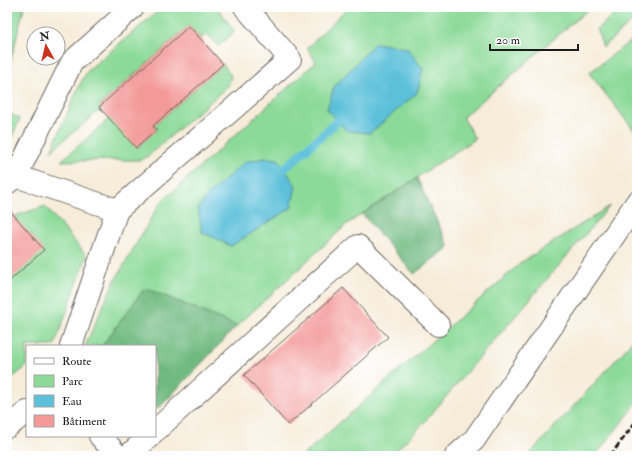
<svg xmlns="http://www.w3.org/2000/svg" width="644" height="463" font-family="'IM FELL Double Pica',serif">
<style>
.green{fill:#8bda98;stroke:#547b5a}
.forest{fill:#70ba80;stroke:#466b4e}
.water{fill:#5cc0da;stroke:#3c6e7b}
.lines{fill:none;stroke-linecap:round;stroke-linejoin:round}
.stream{stroke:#5cc0da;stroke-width:9}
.building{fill:#f39998}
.minor-casing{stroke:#68655e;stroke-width:24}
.minor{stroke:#fff;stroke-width:22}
.rail{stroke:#1c1c1c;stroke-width:3;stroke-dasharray:6 3;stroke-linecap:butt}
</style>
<rect width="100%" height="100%" fill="#fff"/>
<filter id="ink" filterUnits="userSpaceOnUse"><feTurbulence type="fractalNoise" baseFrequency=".025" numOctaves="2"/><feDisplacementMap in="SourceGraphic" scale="8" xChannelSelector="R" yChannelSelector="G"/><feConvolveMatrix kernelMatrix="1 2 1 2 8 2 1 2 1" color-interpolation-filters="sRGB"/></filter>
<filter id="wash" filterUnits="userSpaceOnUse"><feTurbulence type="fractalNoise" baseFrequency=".012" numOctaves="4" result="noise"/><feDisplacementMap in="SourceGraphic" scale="16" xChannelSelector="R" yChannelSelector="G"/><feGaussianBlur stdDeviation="0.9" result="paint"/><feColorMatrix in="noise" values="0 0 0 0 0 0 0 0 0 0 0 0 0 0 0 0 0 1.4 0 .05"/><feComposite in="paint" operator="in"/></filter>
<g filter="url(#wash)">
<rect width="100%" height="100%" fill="#f6ecd9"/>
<g class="green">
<path d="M7 7H24L7 77Z"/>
<path d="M163 7H217L235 32 218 46 207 34 201 39 189 26 99 106 101 109 51 151 80 84 88 70Z"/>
<path d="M348 7H591L463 117 475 139 347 224 237 326 145 288 102 346H85L114 282 160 203 316 62 307 48Z"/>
<path d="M622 7H637V17L603 47 597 29Z"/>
<path d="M637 36V134L589 73Z"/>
<path d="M223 64 231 76 228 86 148 156 140 160 61 161 110 118 137 148 156 130 153 126Z"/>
<path d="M7 112 20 119 7 148Z"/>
<path d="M45 206 87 256 55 344 52 346H27V366L7 382V284L10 281 15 216Z"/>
<path d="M610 206 420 427 390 456H302L522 262Z"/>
<path d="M637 334V402L627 416 595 456H528L624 351Z"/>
</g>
<g class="forest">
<path d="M417 178 449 247 414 274 362 214Z"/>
<path d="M145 288 237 326 160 407 155 409V346H102Z"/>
</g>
<g class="water">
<path d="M375 43 407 48 423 69 417 93 370 133 347 131 327 109 334 87Z"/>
<path d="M265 158 278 159 296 186 291 208 231 246 202 232 198 209 207 196 245 162Z"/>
</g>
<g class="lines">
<path class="stream" d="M284 169 338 121"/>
</g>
<g id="blocks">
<g class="building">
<path d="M189 26 223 64 153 126 157 130 136 148 99 107Z"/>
<path d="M7 207 44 250 7 283Z"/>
<path d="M343 288 388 337 288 425 244 375Z"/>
</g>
</g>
</g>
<g filter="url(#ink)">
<use href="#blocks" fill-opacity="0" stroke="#68655e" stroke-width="1"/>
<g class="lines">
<defs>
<g id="minor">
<path d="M16 176 117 210"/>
<path d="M7 183 16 176 72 62 133 7"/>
<path d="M71 346 117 210 290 59 245 7"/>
<path d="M7 427 27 412"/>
<path d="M155 431 358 246 438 325"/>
<path d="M100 436 118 456"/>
<path d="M128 456 150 436"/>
<path d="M456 456 474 440 637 202"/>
</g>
</defs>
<use href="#minor" class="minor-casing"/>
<use href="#minor" class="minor"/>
<path class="rail" d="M610 456 637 420"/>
</g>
</g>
<rect width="644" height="463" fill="none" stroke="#fff" stroke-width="24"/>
<rect x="26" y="345" width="130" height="92" fill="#ffffff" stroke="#a4a4a4"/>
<rect x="34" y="358" width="20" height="6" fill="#ffffff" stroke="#a4a4a4"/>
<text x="62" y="365" font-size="12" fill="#1c1c1c">Route</text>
<rect x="34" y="375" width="20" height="12" fill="#8bda98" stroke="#a4a4a4"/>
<text x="62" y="385" font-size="12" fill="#1c1c1c">Parc</text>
<rect x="34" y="395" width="20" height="12" fill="#5cc0da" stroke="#a4a4a4"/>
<text x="62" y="405" font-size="12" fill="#1c1c1c">Eau</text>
<rect x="34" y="415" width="20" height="12" fill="#f39998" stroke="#a4a4a4"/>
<text x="62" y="425" font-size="12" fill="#1c1c1c">Bâtiment</text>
<g transform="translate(46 46) rotate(352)"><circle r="19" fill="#ffffff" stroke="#a4a4a4"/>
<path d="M0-3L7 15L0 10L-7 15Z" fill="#c8321e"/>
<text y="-6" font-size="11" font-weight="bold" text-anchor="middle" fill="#1c1c1c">N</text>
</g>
<path d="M490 44v6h88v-6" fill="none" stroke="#1c1c1c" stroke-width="2"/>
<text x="496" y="44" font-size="12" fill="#1c1c1c" stroke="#ffffff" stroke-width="3" paint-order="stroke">20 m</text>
</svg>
